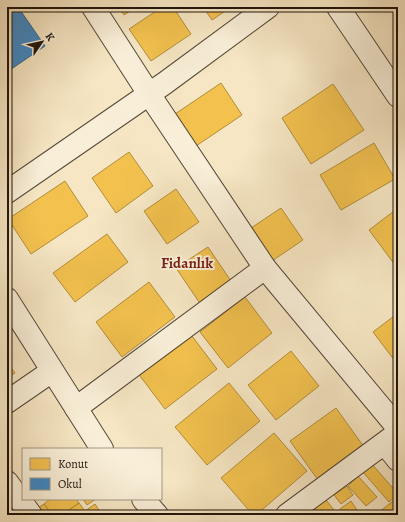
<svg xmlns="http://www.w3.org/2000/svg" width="405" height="522" font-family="Alegreya,serif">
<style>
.homes{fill:#f2c14e;stroke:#b28d3a}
.schools{fill:#3f88c5;stroke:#35658e}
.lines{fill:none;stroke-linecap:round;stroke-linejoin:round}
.minor-casing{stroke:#54483a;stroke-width:24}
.tertiary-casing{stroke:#54483a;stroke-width:24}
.minor{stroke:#f9efd8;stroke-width:22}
.tertiary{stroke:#f9efd8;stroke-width:22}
.labels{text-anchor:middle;stroke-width:4;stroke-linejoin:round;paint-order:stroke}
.district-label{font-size:15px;font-weight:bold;fill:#7a1f14;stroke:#f9efd8}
</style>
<rect width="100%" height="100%" fill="#f6e6c3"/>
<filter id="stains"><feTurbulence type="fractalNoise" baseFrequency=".005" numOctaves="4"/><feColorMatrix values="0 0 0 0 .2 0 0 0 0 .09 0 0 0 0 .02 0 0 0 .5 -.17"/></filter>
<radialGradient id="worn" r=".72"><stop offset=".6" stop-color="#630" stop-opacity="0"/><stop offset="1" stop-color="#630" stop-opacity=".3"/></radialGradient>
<g class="homes">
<path d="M119 7H136L124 15Z"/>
<path d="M162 7H173L191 34 151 61 129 29Z"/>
<path d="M203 7H231L212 20Z"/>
<path d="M221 83 242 115 196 146 175 114Z"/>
<path d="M333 84 364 130 311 164 282 118Z"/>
<path d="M374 143 395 179 341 210 320 175Z"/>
<path d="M129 152 153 186 116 213 92 178Z"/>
<path d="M65 181 88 216 31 254 8 219Z"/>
<path d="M176 189 199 222 167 244 144 211Z"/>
<path d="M281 208 303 240 272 261 251 228Z"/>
<path d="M398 208V269L369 230Z"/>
<path d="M107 234 128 262 75 302 53 273Z"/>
<path d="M208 247 233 284 201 305 176 268Z"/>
<path d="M149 282 175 317 122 357 96 322Z"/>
<path d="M245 297 272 333 228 368 200 332Z"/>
<path d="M398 313V365L373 332Z"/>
<path d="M189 332 217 369 165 409 137 372Z"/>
<path d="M291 351 319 386 276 420 248 385Z"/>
<path d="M7 362 15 373 7 378Z"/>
<path d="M229 383 260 421 207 465 175 427Z"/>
<path d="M336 408 364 447 318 480 290 441Z"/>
<path d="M274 433 307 471 256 515H253L221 478Z"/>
<path d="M371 463 398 494 389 502 362 471Z"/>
<path d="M358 476 377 497 366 506 348 486Z"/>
<path d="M347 486 353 495 341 504 334 495Z"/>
<path d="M322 495 338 515H298Z"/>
<path d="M398 497V515H380L378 513Z"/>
<path d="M50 499H76L79 503 62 515H52L44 504Z"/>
<path d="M83 499H96L87 505Z"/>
<path d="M351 501 359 513 356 515H344L340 509Z"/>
<path d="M79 503 85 511 79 515H62Z"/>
<path d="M44 504 52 515H40L36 509Z"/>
<path d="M95 504 102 515H79L85 511Z"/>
</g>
<path class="schools" d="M7 7H18L45 46 7 72Z"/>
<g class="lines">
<defs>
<g id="minor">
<path d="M93 7 149 94 265 268 398 428"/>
<path d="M7 192 165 83 268 7"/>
<path d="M7 299 102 449"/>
<path d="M7 402 52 371"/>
<path d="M76 408 265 268"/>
<path d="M385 444 398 460"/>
<path d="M7 482 31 515"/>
<path d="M143 499 157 515"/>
<path d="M287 515 398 433"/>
</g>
<path id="tertiary" d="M338 7 398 96"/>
</defs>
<use href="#minor" class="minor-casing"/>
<use href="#tertiary" class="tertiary-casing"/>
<use href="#minor" class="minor"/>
<use href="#tertiary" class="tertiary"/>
</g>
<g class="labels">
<g class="district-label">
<text x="187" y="268">Fidanlık</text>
</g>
</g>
<rect width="405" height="522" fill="none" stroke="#f6e6c3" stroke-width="24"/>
<rect x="8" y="8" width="389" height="506" fill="none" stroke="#1e140c" stroke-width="2"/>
<rect x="12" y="12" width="381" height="498" fill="none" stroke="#1e140c"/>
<rect x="22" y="448" width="140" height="52" fill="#f9efd8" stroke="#a19786"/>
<rect x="30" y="458" width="20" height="12" fill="#f2c14e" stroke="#a19786"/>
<text x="58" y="468" font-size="12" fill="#1e140c">Konut</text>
<rect x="30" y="478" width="20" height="12" fill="#3f88c5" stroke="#a19786"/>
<text x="58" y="488" font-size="12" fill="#1e140c">Okul</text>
<g transform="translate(42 42) rotate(56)" stroke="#f9efd8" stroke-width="3" paint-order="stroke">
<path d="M0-3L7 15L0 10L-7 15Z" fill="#1e140c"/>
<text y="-6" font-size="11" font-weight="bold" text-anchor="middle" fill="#1e140c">K</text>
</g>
<rect width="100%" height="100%" filter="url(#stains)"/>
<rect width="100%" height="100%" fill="url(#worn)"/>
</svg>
